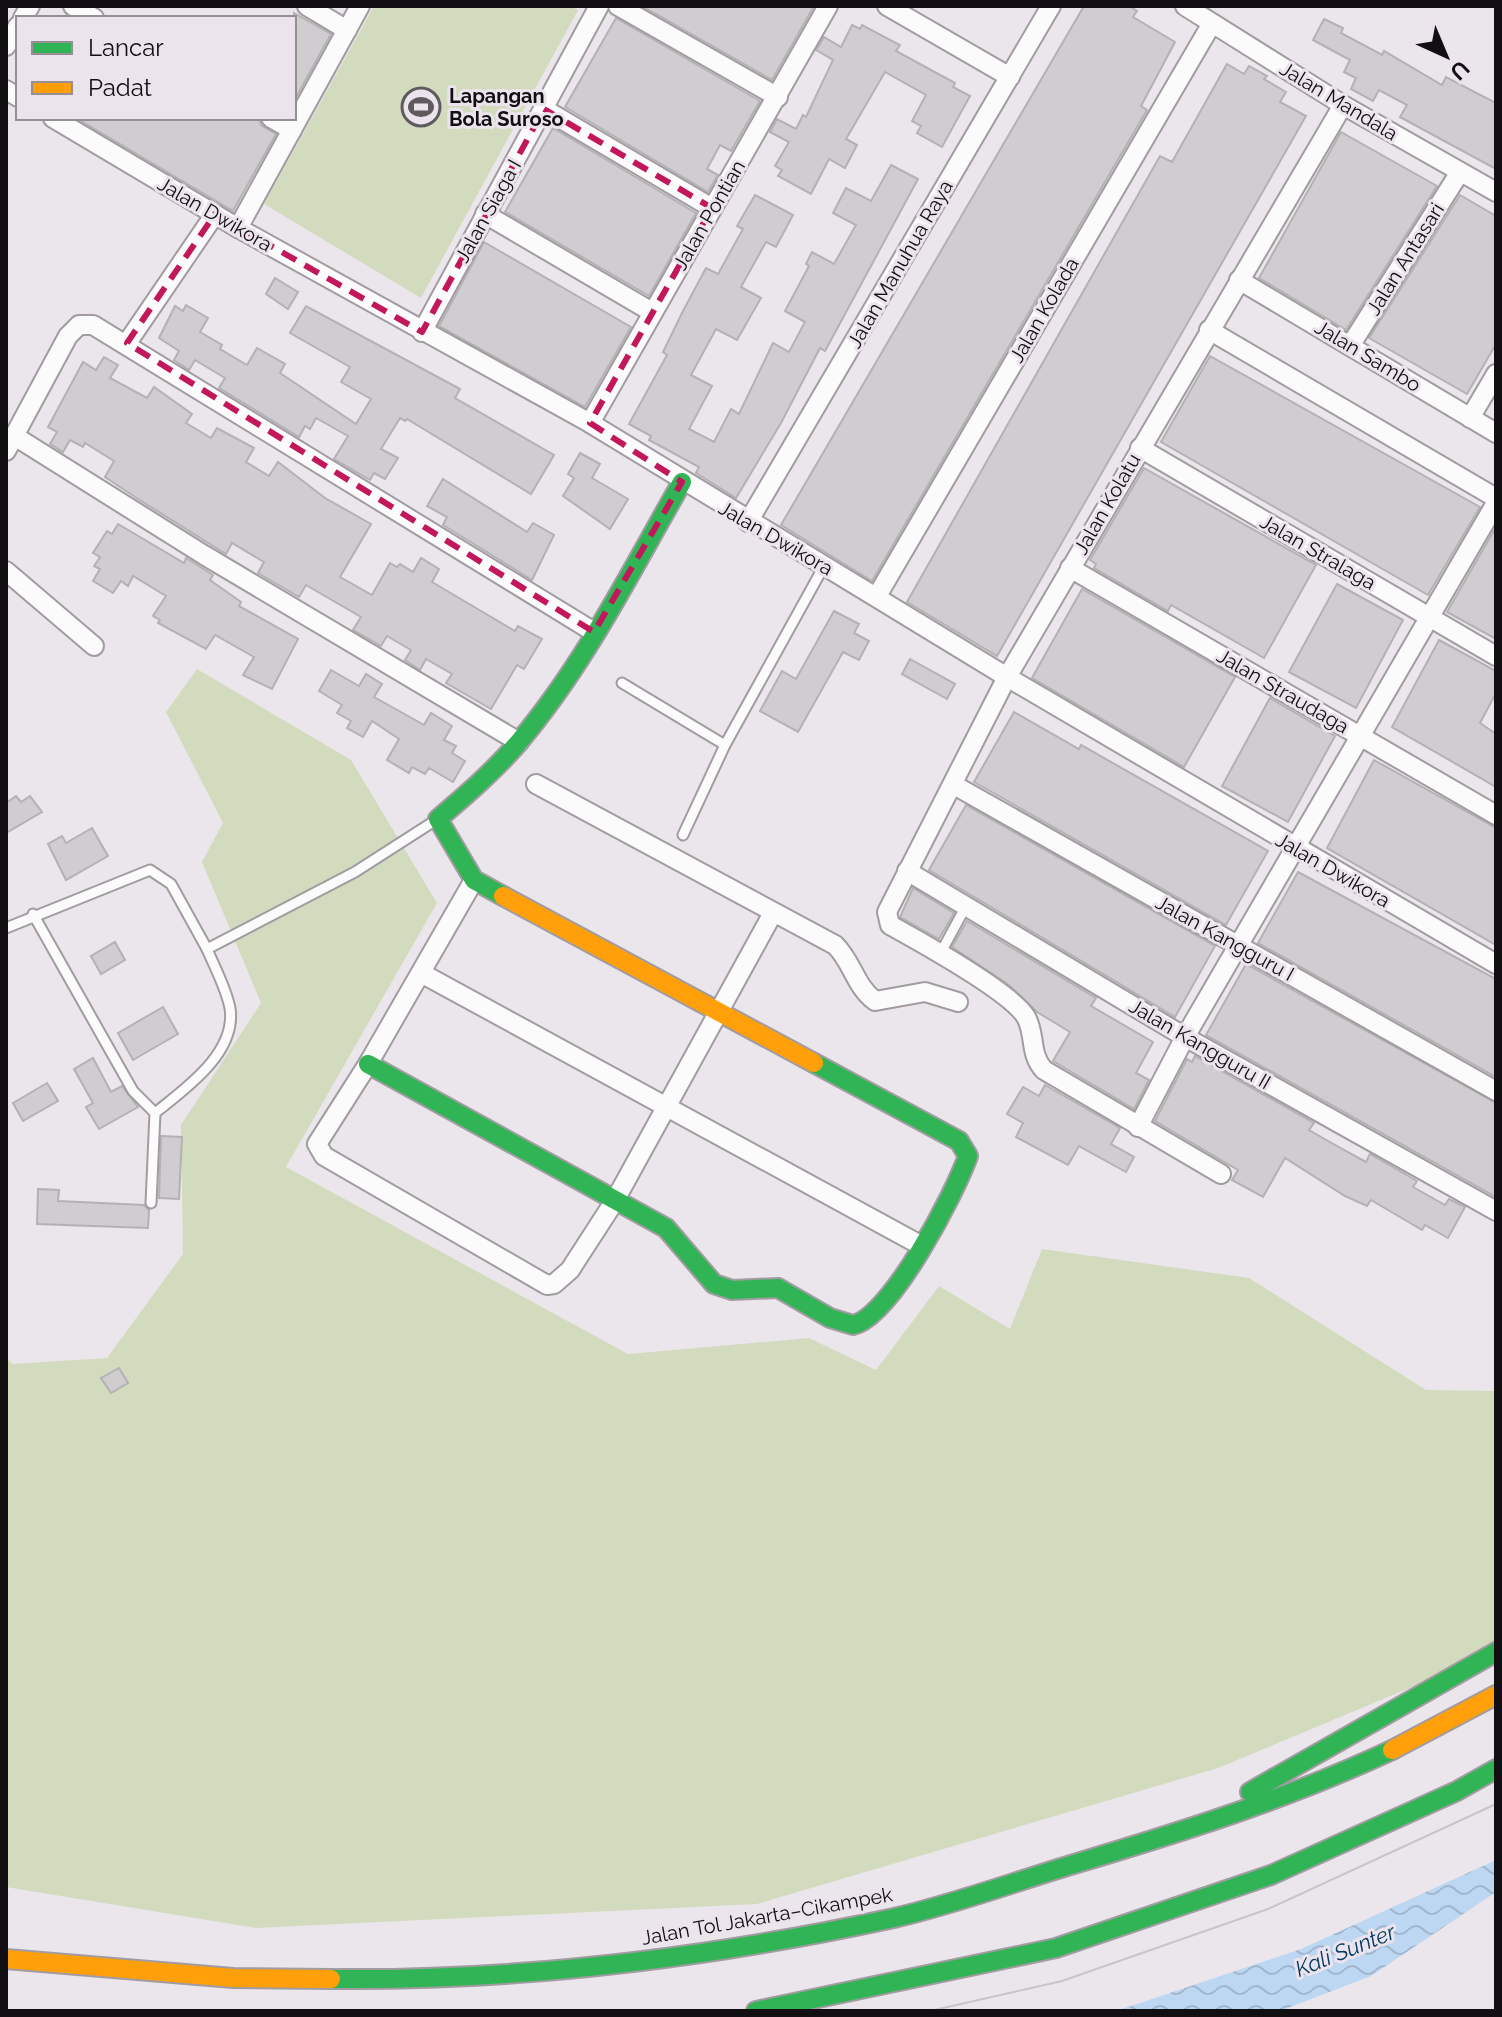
<svg xmlns="http://www.w3.org/2000/svg" width="1502" height="2017" font-family="Raleway,sans-serif">
<style>
.grass{fill:#d3dbbf}
.water{fill:url(#water-waves)}
.building{fill:#d0cdd1;stroke:#b3b1b4;stroke-width:2}
.lines{fill:none;stroke-linecap:round;stroke-linejoin:round}
.lane-casing{stroke:#a09ca0;stroke-width:13}
.street-casing{stroke:#a09ca0;stroke-width:22}
.fast-casing{stroke:#a09ca0;stroke-width:22}
.slow-casing{stroke:#a09ca0;stroke-width:22}
.lane{stroke:#fcfbfc;stroke-width:9}
.street{stroke:#fcfbfc;stroke-width:18}
.fast{stroke:#30b455;stroke-width:18}
.slow{stroke:#ff9f0a;stroke-width:18}
.tram{stroke:#c6c6c6;stroke-width:2}
.marked{fill:none;stroke:#c2185b;stroke-width:6;stroke-dasharray:16 10;stroke-linejoin:round}
.labels{text-anchor:middle;stroke-width:6;stroke-linejoin:round;paint-order:stroke}
.poi-label{font-size:20px;font-weight:bold;fill:#120f12;stroke:#ece4ed;text-anchor:start}
.street-label{font-size:20px;fill:#120f12;stroke:#ece4ed}
.water-label{font-size:22px;font-style:italic;fill:#063c62;stroke:#ece4ed}
</style>
<defs>
<pattern id="water-waves" width="16" height="10" patternUnits="userSpaceOnUse" patternTransform="scale(2)"><rect width="16" height="10" fill="#bdd7f3"/><path d="M0 5q4-4 8 0t8 0" fill="none" stroke="#a1b7cf"/></pattern>
</defs>
<rect width="100%" height="100%" fill="#ebe6eb"/>
<g class="grass">
<path d="M374 6H572L578 10 421 298 264 204Z"/>
<path d="M197 669 351 760 437 903 286 1167 628 1354 809 1338 876 1370 939 1286 1010 1329 1042 1249 1249 1278 1426 1390 1496 1391V1652L1218 1768 757 1904 256 1928 6 1887V1358L13 1364 107 1358 183 1254 181 1125 261 1003 202 862 223 823 166 712Z"/>
</g>
<path class="water" d="M1496 1860V1892L1371 1976 1280 2011H1116L1301 1949Z"/>
<g class="building">
<path d="M642 6H814L772 80Z"/>
<path d="M1084 6H1129L1137 11 1133 17 1175 42 1141 106 1147 110 872 581 781 525Z"/>
<path d="M294 13 331 34 294 101Z"/>
<path d="M616 18 760 101 731 151 720 145 707 169 718 175 708 192 565 107Z"/>
<path d="M1324 19 1343 28 1341 33 1382 55 1384 51 1442 85 1446 77 1496 103V169L1400 117 1407 105 1379 90 1373 101 1351 89 1356 78 1344 72 1350 60 1313 40Z"/>
<path d="M852 25 860 29 862 25 900 45 896 51 955 83 953 87 970 96 942 147 917 133 921 126 912 121 926 95 885 72 846 139 857 145 845 168 829 159 811 194 778 176 782 170 775 166 789 142 770 132 777 119 796 129 803 115 806 117 833 60 816 50 824 37 841 47Z"/>
<path d="M1227 64 1244 74 1249 66 1267 76 1264 79 1286 92 1280 102 1306 116 997 656 907 602 1160 156 1172 162Z"/>
<path d="M76 118H259L261 125 276 134 233 211Z"/>
<path d="M553 128 696 213 649 296 505 212Z"/>
<path d="M1341 132 1437 186 1346 330 1259 278Z"/>
<path d="M891 165 918 179 825 351 820 348 781 423 736 498 696 473 699 467 649 440 651 436 629 424 667 355 663 352 683 311 706 268 718 274 743 229 737 226 755 195 793 215 776 247 766 242 741 287 761 298 737 340 716 329 691 375 712 386 689 429 714 442 731 409 739 414 773 343 789 352 805 322 785 311 809 266 806 264 812 252 834 264 856 225 833 213 846 188 871 201Z"/>
<path d="M1460 195 1496 216V344L1467 394 1369 338Z"/>
<path d="M484 242 631 327 585 407 439 326Z"/>
<path d="M275 278 298 292 288 309 266 294Z"/>
<path d="M186 305 208 318 200 332 222 345 220 349 247 365 257 348 285 364 280 373 356 424 371 399 341 382 350 367 290 333 306 306 460 389 455 398 554 455 531 494 407 419 405 421 400 418 381 449 398 458 385 479 374 473 370 480 334 459 348 436 316 418 310 429 305 426 299 437 219 388 225 378 195 360 189 370 174 360 179 351 159 338 175 306 183 311Z"/>
<path d="M1210 356 1480 507 1428 595 1161 442Z"/>
<path d="M104 357 118 365 110 378 147 398 154 387 192 414 186 423 211 438 217 428 254 448 246 462 269 476 278 462 325 498 371 524 340 577 372 595 390 563 397 567 400 564 413 572 421 558 439 569 432 582 515 631 518 626 542 639 524 669 517 665 491 709 446 683 452 674 426 659 420 670 405 660 411 650 387 636 381 646 353 630 361 617 306 585 299 597 258 573 264 562 232 543 226 554 138 499 105 477 114 461 85 443 83 447 70 440 63 452 50 444 57 432 48 427 83 362 96 370Z"/>
<path d="M580 453 600 464 592 478 628 499 610 529 563 496 574 478 568 474Z"/>
<path d="M1144 468 1316 565 1264 658 1171 605 1168 611 1094 568 1096 564 1090 560Z"/>
<path d="M443 479 527 532 533 523 554 535 532 580 443 525 447 517 427 506Z"/>
<path d="M118 524 184 563 186 558 213 575 210 580 241 602 239 606 298 639 272 689 243 675 254 657 215 635 206 649 158 623 160 620 153 616 166 596 133 576 128 586 121 581 113 593 93 581 100 569 94 566 100 557 93 553 107 531 112 534Z"/>
<path d="M1496 527V639L1447 612Z"/>
<path d="M1337 584 1403 620 1356 708 1289 672Z"/>
<path d="M1082 589 1235 677 1184 767 1032 678Z"/>
<path d="M834 611 859 624 854 633 869 641 859 660 843 652 798 732 760 711 782 671 796 679Z"/>
<path d="M1439 640 1496 671V693L1480 723 1496 734V787L1392 727Z"/>
<path d="M910 659 955 684 947 699 902 674Z"/>
<path d="M331 670 359 686 366 674 382 684 374 697 424 725 431 713 452 726 444 740 456 746 452 753 465 761 453 782 429 768 425 774 412 767 409 773 387 760 399 739 372 721 363 737 347 728 351 721 337 713 342 705 319 691Z"/>
<path d="M1270 698 1335 736 1288 822 1222 786Z"/>
<path d="M1014 712 1079 749 1081 745 1268 851 1226 925 974 782Z"/>
<path d="M1374 760 1496 828V945L1327 848Z"/>
<path d="M16 796 21 802 30 796 42 812 6 833V803Z"/>
<path d="M966 805 1215 946 1175 1017 929 870Z"/>
<path d="M92 828 108 856 66 880 48 844 62 836 66 843Z"/>
<path d="M1298 872 1496 979V1077L1258 943Z"/>
<path d="M913 888 954 913 939 939 900 917Z"/>
<path d="M967 921 1096 998 1091 1006 1153 1042 1136 1073 1149 1080 1134 1109 1053 1061 1070 1032 1037 1012 1009 985 952 947Z"/>
<path d="M115 942 125 960 101 974 91 956Z"/>
<path d="M1246 964 1496 1103V1197L1206 1035Z"/>
<path d="M163 1007 178 1034 133 1060 118 1033Z"/>
<path d="M1195 1056 1314 1123 1309 1130 1337 1146 1366 1162 1370 1154 1417 1181 1413 1187 1445 1205 1449 1199 1465 1207 1448 1238 1425 1225 1422 1230 1371 1200 1367 1206 1345 1196 1285 1158 1263 1197 1232 1180 1238 1170 1155 1121 1187 1059 1192 1062Z"/>
<path d="M93 1058 111 1092 122 1086 138 1107 99 1129 86 1107 93 1103 74 1069Z"/>
<path d="M47 1083 58 1101 23 1121 13 1103Z"/>
<path d="M1045 1085 1120 1128 1111 1144 1134 1157 1126 1172 1079 1146 1068 1165 1016 1137 1023 1123 1007 1114 1023 1087 1039 1096Z"/>
<path d="M161 1136 182 1137 179 1199 159 1198Z"/>
<path d="M38 1189 59 1190 58 1201 144 1205 149 1210 148 1228 37 1224Z"/>
<path d="M119 1368 128 1383 111 1393 101 1378Z"/>
</g>
<g class="lines">
<defs>
<g id="lane">
<path d="M622 683 725 745"/>
<path d="M683 835 725 745 824 566"/>
<path d="M33 914 133 1091 155 1113 151 1203"/>
<path d="M6 928 150 870 171 884 207 949"/>
<path d="M940 954 966 906"/>
<path d="M155 1113C185 1089 237 1053 230 1008 226 988 215 968 207 949L355 872 436 820"/>
</g>
<g id="street">
<path d="M73 6 94 18"/>
<path d="M307 6 347 30"/>
<path d="M618 6 778 97"/>
<path d="M887 6 1010 77"/>
<path d="M1185 6 1343 105 1496 192"/>
<path d="M23 18 30 6"/>
<path d="M6 46 18 26"/>
<path d="M6 90 18 97"/>
<path d="M544 109 712 208"/>
<path d="M53 118 238 228 590 423 1007 677 1496 964"/>
<path d="M271 118 292 130"/>
<path d="M485 214 652 312"/>
<path d="M238 228 360 6"/>
<path d="M1239 280 1496 433"/>
<path d="M1209 330 1496 498"/>
<path d="M422 332 599 6"/>
<path d="M127 343 215 214"/>
<path d="M1350 346 1460 172"/>
<path d="M1470 418 1496 374"/>
<path d="M590 423 828 6"/>
<path d="M16 437 204 555 519 742"/>
<path d="M1140 448 1496 656"/>
<path d="M6 451 68 336 79 325H93L594 632"/>
<path d="M748 522 1051 6"/>
<path d="M1070 568 1496 815"/>
<path d="M6 571 94 646"/>
<path d="M877 596 1211 25"/>
<path d="M536 784 835 945C852 961 855 986 875 1001L925 992 958 1002"/>
<path d="M954 785 1496 1091"/>
<path d="M907 871 1185 1037 1496 1211"/>
<path d="M474 880 368 1064 317 1144 324 1156 547 1285 554 1284 570 1270 614 1202 773 913"/>
<path d="M421 973 922 1246"/>
<path d="M1138 1127 1185 1037 1496 503"/>
<path d="M1221 1174 1044 1070C1029 1054 1036 1035 1026 1017 1011 992 919 941 890 925L887 912 1007 677 1343 105"/>
</g>
<g id="fast">
<path d="M503 896 474 880 438 819C466 795 494 771 518 743 585 664 631 571 682 482"/>
<path d="M368 1064 666 1228 714 1284 732 1290 778 1288 830 1318 853 1325C891 1317 955 1193 968 1156L959 1141 814 1063"/>
<path d="M1250 1792 1496 1652"/>
<path d="M331 1979C520 1981 709 1958 894 1918 955 1904 1014 1882 1074 1864 1181 1832 1290 1798 1392 1750"/>
<path d="M756 2011 1056 1948 1271 1875 1457 1791 1496 1769"/>
</g>
<g id="slow">
<path d="M503 896 814 1063"/>
<path d="M1392 1750 1496 1695"/>
<path d="M6 1959 233 1978 331 1979"/>
</g>
</defs>
<use href="#lane" class="lane-casing"/>
<use href="#street" class="street-casing"/>
<use href="#fast" class="fast-casing"/>
<use href="#slow" class="slow-casing"/>
<use href="#lane" class="lane"/>
<use href="#street" class="street"/>
<use href="#fast" class="fast"/>
<use href="#slow" class="slow"/>
<path class="tram" d="M930 2011 1062 1981 1268 1909 1496 1804"/>
</g>
<path class="marked" d="M544 109 712 208 590 423 682 482 594 632 127 343 215 214 422 332Z"/>
<defs>
<symbol id="stadium-ring" viewBox="-11 -11 22 22"><circle r="9.5" fill="#ece4ed" stroke="#5e5a5e" stroke-width="1.5"/><path d="M0-5a6.5 5 0 1 0 0 10a6.5 5 0 1 0 0-10ZM-3.5-1.8h7v3.6h-7Z" fill="#5e5a5e"/></symbol>
</defs>
<g fill-rule="evenodd">
<use href="#stadium-ring" x="399" y="85" width="44" height="44"/>
</g>
<g class="labels">
<g class="poi-label">
<text x="449" y="103">Lapangan<tspan x="449" dy="23">Bola Suroso</tspan></text>
</g>
<g class="street-label">
<text transform="translate(1339 101) rotate(31)" y="7">Jalan Mandala</text>
<text transform="translate(488 211) rotate(-61)" y="7">Jalan Siaga I</text>
<text transform="translate(215 214) rotate(30)" y="7">Jalan Dwikora</text>
<text transform="translate(709 215) rotate(-60)" y="7">Jalan Pontian</text>
<text transform="translate(1405 259) rotate(-58)" y="7">Jalan Antasari</text>
<text transform="translate(900 264) rotate(-60)" y="7">Jalan Manuhua Raya</text>
<text transform="translate(1044 310) rotate(-60)" y="7">Jalan Kolada</text>
<text transform="translate(1368 356) rotate(31)" y="7">Jalan Sambo</text>
<text transform="translate(1107 504) rotate(-60)" y="7">Jalan Kolatu</text>
<text transform="translate(776 538) rotate(30)" y="7">Jalan Dwikora</text>
<text transform="translate(1318 552) rotate(30)" y="7">Jalan Stralaga</text>
<text transform="translate(1283 691) rotate(30)" y="7">Jalan Straudaga</text>
<text transform="translate(1333 870) rotate(30)" y="7">Jalan Dwikora</text>
<text transform="translate(1225 938) rotate(29)" y="7">Jalan Kangguru I</text>
<text transform="translate(1200 1044) rotate(30)" y="7">Jalan Kangguru II</text>
<text transform="translate(767 1916) rotate(-10)" y="7">Jalan Tol Jakarta–Cikampek</text>
</g>
<g class="water-label">
<text transform="translate(1345 1950) rotate(-22)" y="8">Kali Sunter</text>
</g>
</g>
<rect width="1502" height="2017" fill="none" stroke="#120f12" stroke-width="16"/>
<rect x="16" y="16" width="280" height="104" fill="#ece4ed" stroke="#958f95" stroke-width="2"/>
<rect x="32" y="42" width="40" height="12" fill="#30b455" stroke="#958f95" stroke-width="2"/>
<text x="88" y="56" font-size="24" fill="#120f12">Lancar</text>
<rect x="32" y="82" width="40" height="12" fill="#ff9f0a" stroke="#958f95" stroke-width="2"/>
<text x="88" y="96" font-size="24" fill="#120f12">Padat</text>
<g transform="translate(1446 56) rotate(136)" stroke="#ece4ed" stroke-width="6" paint-order="stroke">
<path d="M0-6L14 30L0 20L-14 30Z" fill="#120f12"/>
<text y="-12" font-size="22" font-weight="bold" text-anchor="middle" fill="#120f12">U</text>
</g>
</svg>
